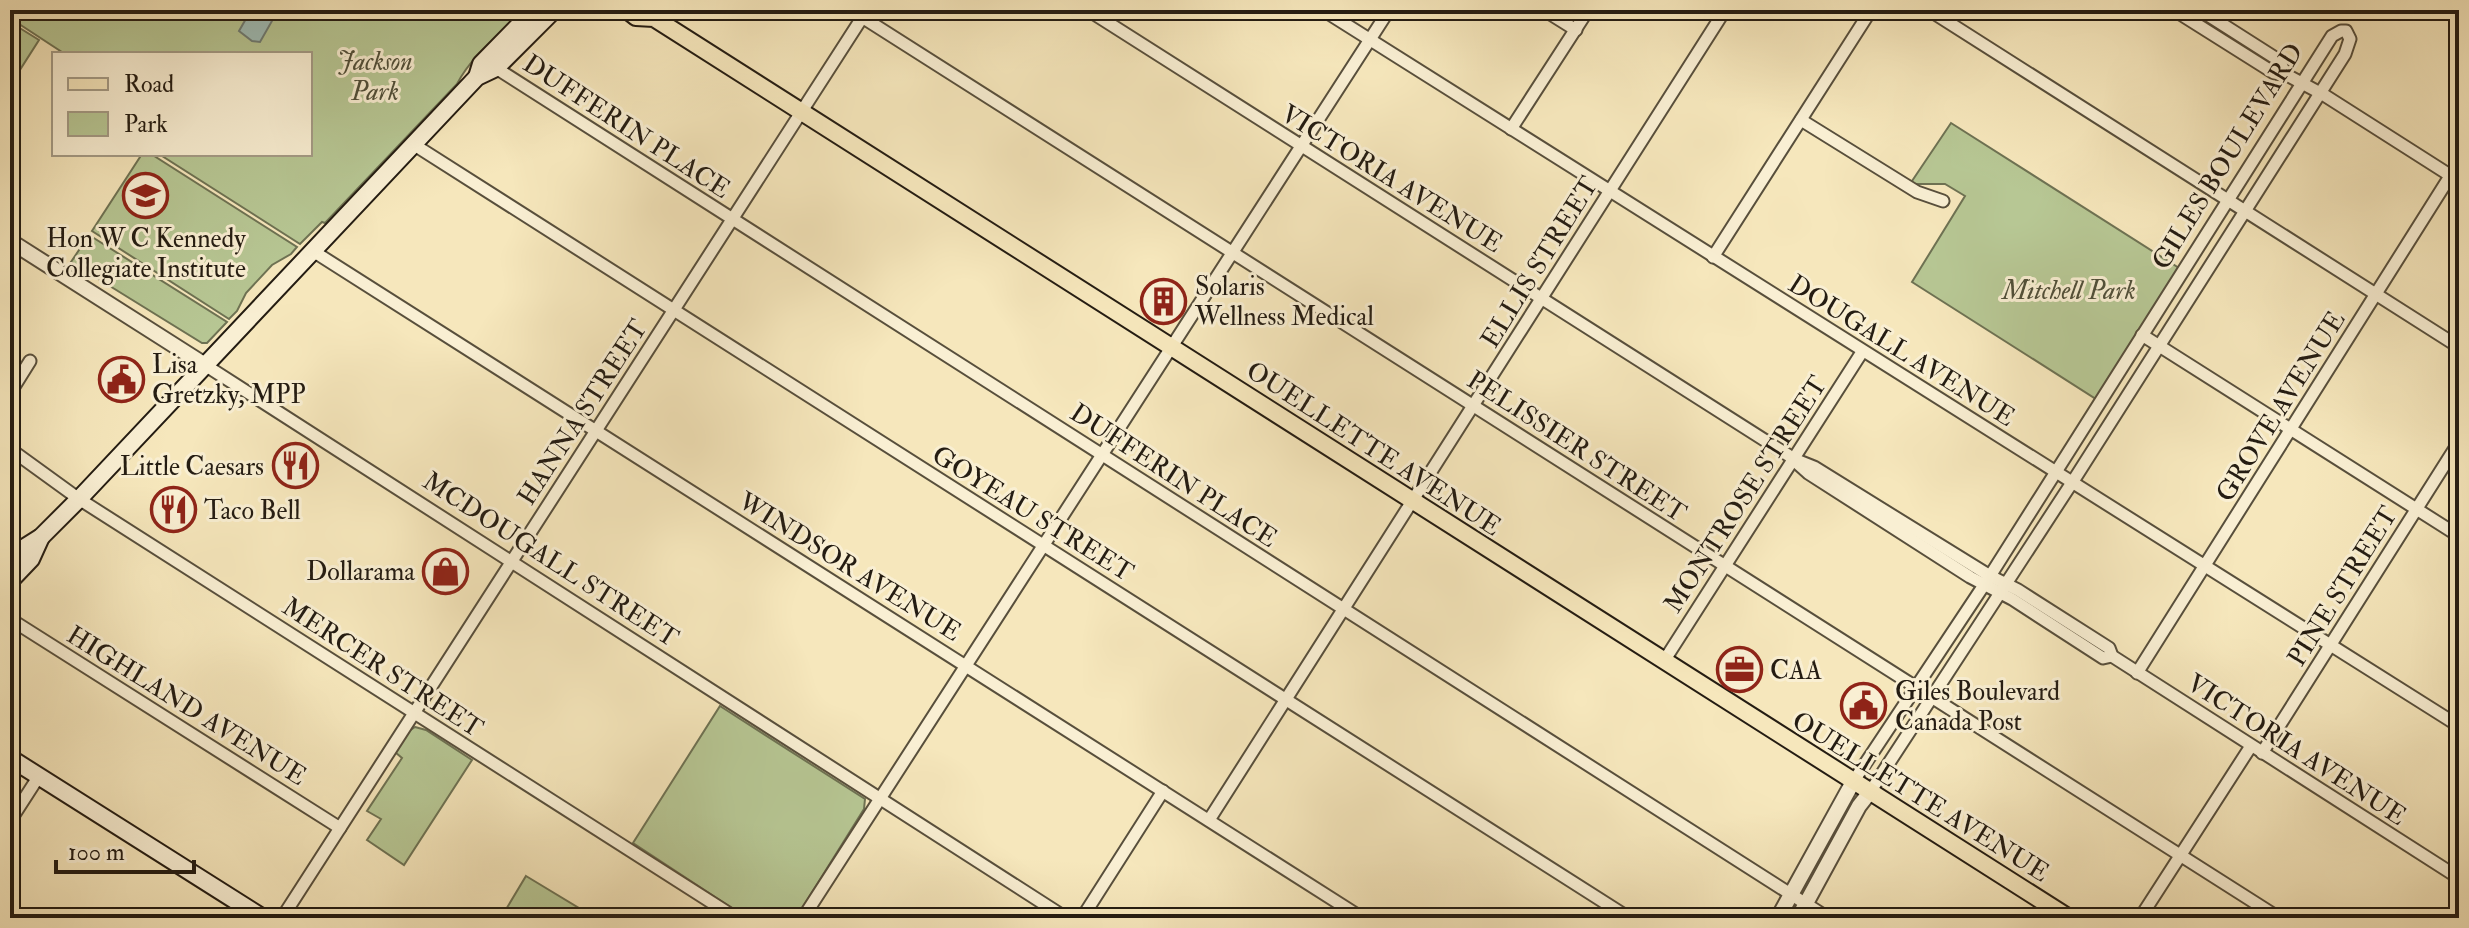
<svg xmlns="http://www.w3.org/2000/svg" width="2469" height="928" font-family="'IM FELL Double Pica',serif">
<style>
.green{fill:#b7c794;stroke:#6e7253;stroke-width:2}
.water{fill:#9fbeb8;stroke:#6e7d76;stroke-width:2}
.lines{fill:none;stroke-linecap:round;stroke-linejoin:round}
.minor-casing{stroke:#584f3c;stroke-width:15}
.tertiary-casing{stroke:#584f3c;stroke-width:18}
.secondary-casing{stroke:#241c12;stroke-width:20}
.primary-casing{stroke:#241c12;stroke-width:20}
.minor{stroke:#f9efd3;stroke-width:11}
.tertiary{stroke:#f9efd3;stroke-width:14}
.secondary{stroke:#f9efd3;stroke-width:16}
.primary{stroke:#f6e7bc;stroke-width:16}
.labels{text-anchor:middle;stroke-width:6;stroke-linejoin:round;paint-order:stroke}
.park-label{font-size:26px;font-style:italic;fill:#504f39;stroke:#f9efd3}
.street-label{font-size:26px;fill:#241c12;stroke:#f9efd3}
.poi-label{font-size:26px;fill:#241c12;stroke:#f9efd3;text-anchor:start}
</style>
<rect width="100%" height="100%" fill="#f6e7bc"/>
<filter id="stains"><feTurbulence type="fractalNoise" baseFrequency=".0025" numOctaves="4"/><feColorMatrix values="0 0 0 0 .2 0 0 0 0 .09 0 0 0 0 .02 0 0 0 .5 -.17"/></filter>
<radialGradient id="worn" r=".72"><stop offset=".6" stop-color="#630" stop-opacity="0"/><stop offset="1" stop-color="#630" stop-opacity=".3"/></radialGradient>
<g class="green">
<path d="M10 10H525C501 35 473 53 457 84L325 223 322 222 300 244 159 154H310V54H65L10 18Z"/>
<path d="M10 22 39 40 16 76 10 72Z"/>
<path d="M1951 123 2179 268 2096 399 1912 282 1965 196 1945 184H1910Z"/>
<path d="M142 154H151L297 247 291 254 272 265 246 293 237 311 229 319 92 231Z"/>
<path d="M89 235 227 322 207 343H202L71 262Z"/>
<path d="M720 706 865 799 864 809 796 918H747L633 843Z"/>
<path d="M415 727 426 730 472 760 404 865 367 840 381 819 367 811 402 758 395 752 409 731Z"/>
<path d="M526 876 592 916 591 918H506L502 916Z"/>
</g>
<path class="water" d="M251 10H264L273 16 272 21 260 42 252 41 239 31Z"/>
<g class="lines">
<defs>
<g id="minor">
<path d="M851 10 2279 918"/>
<path d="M1088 10 1788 455 1808 473 1970 577 2012 599 2103 658 2112 656"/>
<path d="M1323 10 2459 726"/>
<path d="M1544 10 1576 30"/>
<path d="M1929 10 2459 347"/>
<path d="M2174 10 2274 73 2285 74"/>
<path d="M2200 10 2280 61 2285 74 2324 95 2459 181"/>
<path d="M496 68 1828 918"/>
<path d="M1801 120 1917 192 1943 201"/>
<path d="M1511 129 1588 10"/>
<path d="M413 144 1629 918"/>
<path d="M313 251 1362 918"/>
<path d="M1713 257 1871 10"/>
<path d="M2142 335 2459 536"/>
<path d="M205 365 1066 918"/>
<path d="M10 393 30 361"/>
<path d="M10 449 79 499 736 918"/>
<path d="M1799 461 1814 467 1990 576 2018 590 2109 648 2112 656 2459 878"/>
<path d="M10 619 340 828"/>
<path d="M1664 661 1862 352"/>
<path d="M2137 673 2459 162"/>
<path d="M2262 753 2459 442"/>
<path d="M1853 782 1990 576 2332 36 2341 31H2346L2350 39 2345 54 2077 475 1870 792"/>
<path d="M1209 820 1725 10"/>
<path d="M10 821 39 776"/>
<path d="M282 918 867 10"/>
<path d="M803 918 1389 10"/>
<path d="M1082 918 1163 791"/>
<path d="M2140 918 2251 746"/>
</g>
<g id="tertiary">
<path d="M10 241 205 365"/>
<path d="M1778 918 1853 782"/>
<path d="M1798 918 1859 806 1870 792"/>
</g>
<g id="secondary">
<path d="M477 77 481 64 534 10"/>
<path d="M10 562 22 549 41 537 79 499 477 77 496 68 554 10"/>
<path d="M10 581 31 559 41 537"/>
<path d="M10 758 263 918"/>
</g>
<path id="primary" d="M627 10 636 17 654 18 2069 918"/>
</defs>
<use href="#minor" class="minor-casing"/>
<use href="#tertiary" class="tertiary-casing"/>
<use href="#secondary" class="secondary-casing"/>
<use href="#primary" class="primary-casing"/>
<use href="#minor" class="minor"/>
<use href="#tertiary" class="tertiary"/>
<use href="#secondary" class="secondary"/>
<use href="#primary" class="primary"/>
</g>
<defs>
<symbol id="school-ring" viewBox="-11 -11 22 22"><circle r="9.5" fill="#f9efd3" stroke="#8f2418" stroke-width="1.5"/><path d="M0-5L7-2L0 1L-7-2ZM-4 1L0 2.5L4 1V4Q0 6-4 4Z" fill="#8f2418"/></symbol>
<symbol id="building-ring" viewBox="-11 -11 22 22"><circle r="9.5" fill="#f9efd3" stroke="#8f2418" stroke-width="1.5"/><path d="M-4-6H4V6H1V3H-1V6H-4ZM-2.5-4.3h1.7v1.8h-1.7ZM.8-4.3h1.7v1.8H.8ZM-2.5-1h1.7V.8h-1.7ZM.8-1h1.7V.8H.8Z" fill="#8f2418"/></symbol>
<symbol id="civic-ring" viewBox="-11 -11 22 22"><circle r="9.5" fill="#f9efd3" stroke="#8f2418" stroke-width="1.5"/><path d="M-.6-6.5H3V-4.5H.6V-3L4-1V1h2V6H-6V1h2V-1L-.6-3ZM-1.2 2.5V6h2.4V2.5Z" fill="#8f2418"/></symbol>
<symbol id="restaurant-ring" viewBox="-11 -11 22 22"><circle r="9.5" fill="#f9efd3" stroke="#8f2418" stroke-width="1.5"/><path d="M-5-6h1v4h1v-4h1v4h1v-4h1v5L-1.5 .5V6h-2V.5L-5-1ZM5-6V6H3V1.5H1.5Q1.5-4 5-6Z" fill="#8f2418"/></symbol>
<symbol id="shop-ring" viewBox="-11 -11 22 22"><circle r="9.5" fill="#f9efd3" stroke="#8f2418" stroke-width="1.5"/><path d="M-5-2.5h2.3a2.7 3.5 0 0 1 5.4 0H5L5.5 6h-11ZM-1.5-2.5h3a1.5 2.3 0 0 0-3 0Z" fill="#8f2418"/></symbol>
<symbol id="office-ring" viewBox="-11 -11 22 22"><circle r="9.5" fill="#f9efd3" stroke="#8f2418" stroke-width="1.5"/><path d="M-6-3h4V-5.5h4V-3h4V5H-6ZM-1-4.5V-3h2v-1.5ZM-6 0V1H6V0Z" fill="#8f2418"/></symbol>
</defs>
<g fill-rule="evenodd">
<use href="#school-ring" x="120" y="170" width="51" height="51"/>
<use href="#building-ring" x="1138" y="276" width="51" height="51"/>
<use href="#civic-ring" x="96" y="354" width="51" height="51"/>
<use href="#restaurant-ring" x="270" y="440" width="51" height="51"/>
<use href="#restaurant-ring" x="148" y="484" width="51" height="51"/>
<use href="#shop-ring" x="420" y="546" width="51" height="51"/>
<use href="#office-ring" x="1714" y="644" width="51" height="51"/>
<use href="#civic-ring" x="1838" y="680" width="51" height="51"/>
</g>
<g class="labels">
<g class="park-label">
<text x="375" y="70">Jackson<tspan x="375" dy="30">Park</tspan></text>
<text x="2069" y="299">Mitchell Park</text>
</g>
<g class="street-label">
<text transform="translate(627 126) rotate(33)" y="9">DUFFERIN PLACE</text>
<text transform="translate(2227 156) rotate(-58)" y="9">GILES BOULEVARD</text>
<text transform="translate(1392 178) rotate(32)" y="9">VICTORIA AVENUE</text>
<text transform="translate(1539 262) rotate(-58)" y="9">ELLIS STREET</text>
<text transform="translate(1902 350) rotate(32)" y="9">DOUGALL AVENUE</text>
<text transform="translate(2280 406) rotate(-58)" y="9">GROVE AVENUE</text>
<text transform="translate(582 412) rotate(-57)" y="9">HANNA STREET</text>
<text transform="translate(1577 446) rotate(33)" y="9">PELISSIER STREET</text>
<text transform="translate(1374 448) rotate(33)" y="9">OUELLETTE AVENUE</text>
<text transform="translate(1174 475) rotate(33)" y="9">DUFFERIN PLACE</text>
<text transform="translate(1745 494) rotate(-57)" y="9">MONTROSE STREET</text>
<text transform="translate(1033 513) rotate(32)" y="9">GOYEAU STREET</text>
<text transform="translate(551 559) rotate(33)" y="9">MCDOUGALL STREET</text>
<text transform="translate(850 566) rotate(32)" y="9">WINDSOR AVENUE</text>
<text transform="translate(2342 586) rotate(-58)" y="9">PINE STREET</text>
<text transform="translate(383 667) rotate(33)" y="9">MERCER STREET</text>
<text transform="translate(187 705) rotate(32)" y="9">HIGHLAND AVENUE</text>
<text transform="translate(2297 749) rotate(33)" y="9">VICTORIA AVENUE</text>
<text transform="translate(1921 796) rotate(32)" y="9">OUELLETTE AVENUE</text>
</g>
<g class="poi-label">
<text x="146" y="247" text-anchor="middle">Hon W C Kennedy<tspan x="146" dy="30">Collegiate Institute</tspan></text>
<text x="1195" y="295">Solaris<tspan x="1195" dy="30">Wellness Medical</tspan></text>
<text x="152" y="373">Lisa<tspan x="152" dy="30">Gretzky, MPP</tspan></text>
<text x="264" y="475" text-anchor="end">Little Caesars</text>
<text x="204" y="519">Taco Bell</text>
<text x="415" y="580" text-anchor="end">Dollarama</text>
<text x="1770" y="679">CAA</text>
<text x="1895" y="700">Giles Boulevard<tspan x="1895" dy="30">Canada Post</tspan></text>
</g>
</g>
<rect width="2469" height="928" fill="none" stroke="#f6e7bc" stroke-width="40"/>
<rect x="12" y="12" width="2445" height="904" fill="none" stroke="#241c12" stroke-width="4"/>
<rect x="20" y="20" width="2429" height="888" fill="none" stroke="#241c12" stroke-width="2"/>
<rect x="52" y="52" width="260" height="104" fill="#f9efd3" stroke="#a49b86" stroke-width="2"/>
<rect x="68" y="78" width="40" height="12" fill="#f6e7bc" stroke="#a49b86" stroke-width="2"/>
<text x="124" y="92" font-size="24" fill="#241c12">Road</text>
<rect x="68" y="112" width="40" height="24" fill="#b7c794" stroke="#a49b86" stroke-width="2"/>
<text x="124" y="132" font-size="24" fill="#241c12">Park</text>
<path d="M56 860v12h138v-12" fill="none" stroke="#241c12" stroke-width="4"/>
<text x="68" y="860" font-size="24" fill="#241c12" stroke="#f9efd3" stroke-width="6" paint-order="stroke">100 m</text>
<rect width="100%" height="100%" filter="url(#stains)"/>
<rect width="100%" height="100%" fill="url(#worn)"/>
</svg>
